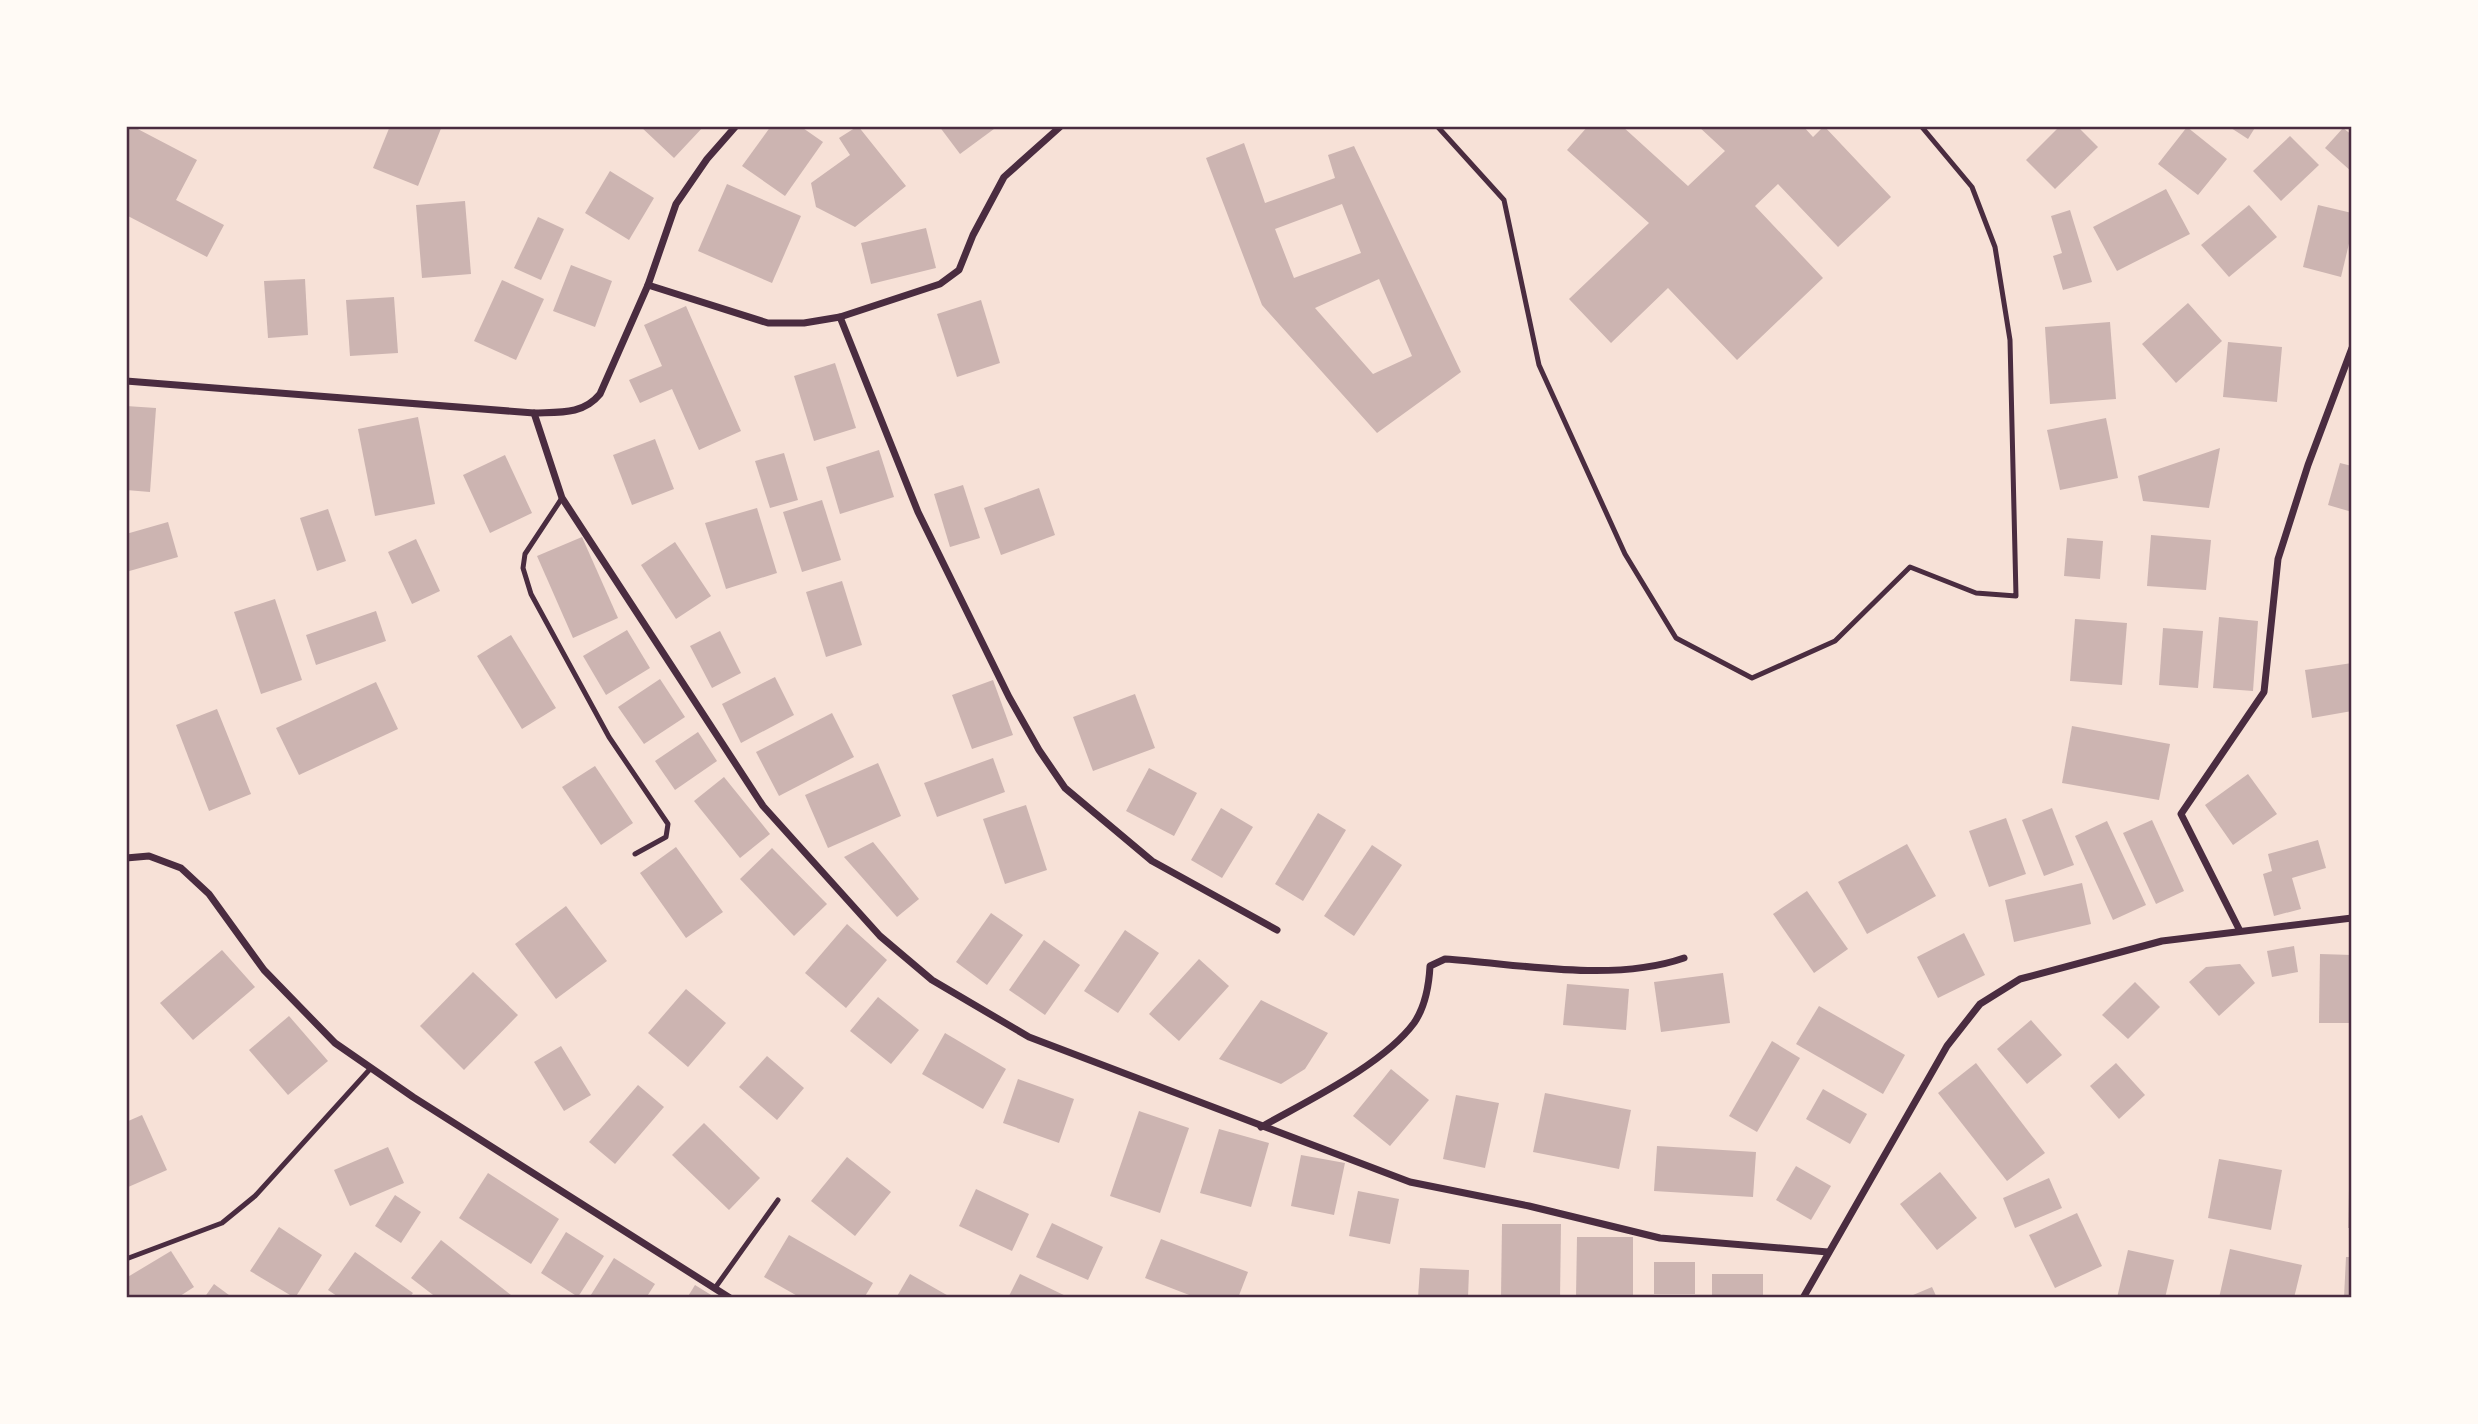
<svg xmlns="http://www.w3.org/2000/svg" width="2478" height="1424" font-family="'Varela Round',sans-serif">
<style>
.building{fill:#ccb4b1;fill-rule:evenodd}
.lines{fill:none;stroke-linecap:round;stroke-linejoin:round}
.service{stroke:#4a2c40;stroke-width:5}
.minor{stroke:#4a2c40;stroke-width:7}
.neatline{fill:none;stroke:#4a2c40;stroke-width:2.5}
</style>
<rect width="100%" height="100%" fill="#f7e1d7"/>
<g class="building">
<path d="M126 126H132L197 160 176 200 224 225 207 257 126 215Z"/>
<path d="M390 126H442L418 186 373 168Z"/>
<path d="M640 126H704L674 158Z"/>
<path d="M771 126H800L823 142 785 196 742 166Z"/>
<path d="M858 126 906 186 855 227 816 207 811 183 850 155 839 138Z"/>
<path d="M939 126H998L960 154Z"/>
<path d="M1588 126H1622L1688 186 1725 151 1698 126H1803L1813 137 1824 126 1891 197 1838 247 1778 184 1755 206 1823 278 1737 360 1668 288 1611 343 1569 299 1649 223 1567 150Z"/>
<path d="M2060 126H2077L2098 147 2055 189 2026 160Z"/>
<path d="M2228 126H2256L2248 139Z"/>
<path d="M2187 127 2227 159 2198 195 2158 164Z"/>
<path d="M2343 128 2352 135V172L2325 148Z"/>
<path d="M2290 136 2319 165 2281 201 2253 171Z"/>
<path d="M1244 143 1265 203 1335 178 1328 155 1354 146 1461 372 1377 433 1262 305 1206 158ZM1342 204 1361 253 1294 278 1275 229ZM1379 279 1412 356 1373 374 1315 308Z"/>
<path d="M610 171 654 198 629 240 585 213Z"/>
<path d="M727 184 801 216 772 283 698 251Z"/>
<path d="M2166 189 2190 234 2117 271 2093 227Z"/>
<path d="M465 201 471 274 422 278 416 205Z"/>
<path d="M2249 205 2277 237 2229 277 2201 245Z"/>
<path d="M2318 205 2352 213V231L2341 277 2303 267Z"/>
<path d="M2070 210 2092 282 2063 290 2053 256 2062 253 2051 216Z"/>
<path d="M538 217 564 229 541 280 514 268Z"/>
<path d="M926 228 936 268 871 284 861 243Z"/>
<path d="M571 265 612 281 595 327 553 311Z"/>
<path d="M305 279 308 335 268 338 264 281Z"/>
<path d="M502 280 544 299 516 360 474 341Z"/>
<path d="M394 297 398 353 350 356 346 300Z"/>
<path d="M981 300 1000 363 957 377 937 314Z"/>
<path d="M2188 303 2222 341 2176 383 2142 344Z"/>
<path d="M686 306 741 431 699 450 672 389 640 403 629 380 662 366 644 325Z"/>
<path d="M2110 322 2116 399 2050 404 2045 327Z"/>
<path d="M2228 342 2282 347 2277 402 2223 397Z"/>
<path d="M835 363 856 428 814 441 794 376Z"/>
<path d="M126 406 156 408 150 492 126 490Z"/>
<path d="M418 417 435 504 375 516 358 429Z"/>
<path d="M2106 418 2118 478 2060 490 2047 430Z"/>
<path d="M655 439 674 489 632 505 613 455Z"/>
<path d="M2220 448 2209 508 2143 501 2138 476Z"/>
<path d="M879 450 894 497 840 514 826 467Z"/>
<path d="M784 453 798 500 770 508 755 461Z"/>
<path d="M505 455 532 513 490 533 463 475Z"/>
<path d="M2340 463 2352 466V512L2328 505Z"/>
<path d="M963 485 980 538 950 547 934 494Z"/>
<path d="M1039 488 1055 535 1001 555 984 508Z"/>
<path d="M822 500 841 560 802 572 783 512Z"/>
<path d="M757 508 777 573 726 589 705 523Z"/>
<path d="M328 509 346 561 317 571 300 518Z"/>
<path d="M168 522 178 557 126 572V534Z"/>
<path d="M2151 535 2211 540 2206 590 2147 586Z"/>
<path d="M582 537 618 618 573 638 537 556Z"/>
<path d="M2067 538 2103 541 2100 579 2064 576Z"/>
<path d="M416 539 440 591 412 604 388 552Z"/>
<path d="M675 542 711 596 676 619 641 565Z"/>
<path d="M842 581 862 645 826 657 806 592Z"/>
<path d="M275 599 302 680 261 694 234 612Z"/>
<path d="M376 611 386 641 316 665 306 635Z"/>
<path d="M2219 617 2258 621 2253 691 2213 688Z"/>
<path d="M2075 619 2127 623 2122 685 2070 681Z"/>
<path d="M2163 628 2203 631 2198 688 2159 685Z"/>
<path d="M627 630 650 668 606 695 583 656Z"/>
<path d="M720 631 741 673 712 688 690 646Z"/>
<path d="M511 635 556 708 522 729 477 656Z"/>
<path d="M2352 663V711L2312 718 2305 670Z"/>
<path d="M775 677 794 715 741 743 722 704Z"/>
<path d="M660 679 685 717 644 744 618 707Z"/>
<path d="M993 680 1013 735 972 749 952 695Z"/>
<path d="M376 682 398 729 299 775 276 728Z"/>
<path d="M1135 694 1155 748 1093 771 1073 717Z"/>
<path d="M217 709 251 794 209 811 176 725Z"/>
<path d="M832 713 854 757 779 796 756 752Z"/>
<path d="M2072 726 2170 744 2159 800 2062 783Z"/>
<path d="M698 732 717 761 675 790 655 761Z"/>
<path d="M993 758 1005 792 937 817 924 783Z"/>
<path d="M878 763 901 816 828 848 805 795Z"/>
<path d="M595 766 633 823 601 845 562 787Z"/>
<path d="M1149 768 1197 793 1174 836 1126 811Z"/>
<path d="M2248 774 2277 814 2233 845 2205 805Z"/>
<path d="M724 777 770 834 740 858 694 801Z"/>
<path d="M1026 805 1047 870 1005 884 983 819Z"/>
<path d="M1221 808 1253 827 1222 878 1191 860Z"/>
<path d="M2052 808 2074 865 2044 876 2022 820Z"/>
<path d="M1318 813 1346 830 1303 901 1275 884Z"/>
<path d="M2006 818 2026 874 1989 887 1969 831Z"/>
<path d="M2152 820 2184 891 2156 904 2123 833Z"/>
<path d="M2107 821 2146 905 2113 920 2075 836Z"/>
<path d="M2318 840 2326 868 2292 878 2301 909 2274 916 2263 874 2272 871 2268 854Z"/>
<path d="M873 842 919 899 897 917 844 857Z"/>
<path d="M1907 844 1936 896 1867 934 1838 882Z"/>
<path d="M1372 845 1402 865 1354 936 1324 916Z"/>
<path d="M676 847 723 912 686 938 640 873Z"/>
<path d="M772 848 827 904 794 936 740 879Z"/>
<path d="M2082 883 2091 924 2014 942 2005 900Z"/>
<path d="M1807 891 1848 949 1814 973 1773 914Z"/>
<path d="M566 906 607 961 556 999 515 944Z"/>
<path d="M991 913 1023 935 987 985 956 962Z"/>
<path d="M847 924 887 960 846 1008 805 973Z"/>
<path d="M1125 930 1159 953 1118 1013 1084 991Z"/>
<path d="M1964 933 1985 975 1938 998 1917 957Z"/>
<path d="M1044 940 1080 965 1045 1015 1009 990Z"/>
<path d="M2294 946 2298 972 2272 977 2267 951Z"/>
<path d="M222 950 255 987 193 1040 160 1003Z"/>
<path d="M2320 954 2352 955V1023H2319Z"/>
<path d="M1199 959 1229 986 1179 1041 1149 1014Z"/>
<path d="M2240 964 2255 983 2219 1016 2189 982 2206 967Z"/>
<path d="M473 972 518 1015 464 1070 420 1026Z"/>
<path d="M1723 973 1730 1023 1661 1032 1654 982Z"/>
<path d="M2135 982 2160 1007 2128 1039 2102 1015Z"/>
<path d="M1567 984 1629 989 1626 1030 1563 1025Z"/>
<path d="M686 989 726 1023 688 1067 648 1033Z"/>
<path d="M878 997 919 1030 891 1064 850 1031Z"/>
<path d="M1261 1000 1328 1033 1305 1069 1281 1084 1219 1059Z"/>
<path d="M1819 1006 1905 1055 1883 1094 1796 1044Z"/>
<path d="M289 1016 328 1061 288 1095 249 1050Z"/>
<path d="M2031 1020 2062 1055 2027 1084 1997 1049Z"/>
<path d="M945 1033 1006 1069 983 1109 922 1074Z"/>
<path d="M1772 1041 1800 1058 1757 1132 1729 1116Z"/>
<path d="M561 1046 591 1095 564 1111 534 1062Z"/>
<path d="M767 1056 804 1088 777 1120 739 1087Z"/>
<path d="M1976 1063 2045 1153 2007 1181 1938 1093Z"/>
<path d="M2116 1063 2145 1095 2119 1119 2090 1086Z"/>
<path d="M1391 1069 1429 1100 1390 1146 1353 1116Z"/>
<path d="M1018 1079 1074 1099 1059 1143 1003 1123Z"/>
<path d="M638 1085 664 1107 615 1164 589 1142Z"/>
<path d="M1823 1089 1867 1114 1850 1144 1806 1119Z"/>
<path d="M1545 1093 1631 1110 1619 1169 1533 1152Z"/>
<path d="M1456 1095 1499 1103 1485 1168 1443 1159Z"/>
<path d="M1139 1111 1189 1128 1160 1213 1110 1196Z"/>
<path d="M142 1115 167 1170 126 1188V1122Z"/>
<path d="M704 1123 760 1178 729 1210 672 1155Z"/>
<path d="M1219 1129 1269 1143 1251 1207 1200 1193Z"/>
<path d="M1657 1146 1756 1152 1753 1197 1654 1191Z"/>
<path d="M388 1147 404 1183 350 1206 334 1170Z"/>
<path d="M1301 1155 1345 1163 1334 1215 1291 1206Z"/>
<path d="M847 1157 891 1192 855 1236 811 1201Z"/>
<path d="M2219 1159 2282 1170 2271 1230 2208 1218Z"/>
<path d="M1796 1166 1831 1186 1811 1220 1776 1200Z"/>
<path d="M1940 1172 1977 1218 1937 1250 1900 1204Z"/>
<path d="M488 1173 559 1219 531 1264 459 1218Z"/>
<path d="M2049 1178 2062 1208 2015 1228 2003 1198Z"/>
<path d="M976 1189 1029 1214 1012 1251 959 1226Z"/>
<path d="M2349 1190H2352V1228H2348Z"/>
<path d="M1358 1191 1399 1199 1390 1244 1349 1236Z"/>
<path d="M395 1195 421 1212 401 1243 375 1226Z"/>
<path d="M2077 1213 2102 1266 2055 1288 2029 1235Z"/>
<path d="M1052 1223 1103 1247 1088 1280 1036 1257Z"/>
<path d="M1502 1224H1561L1560 1298H1501Z"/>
<path d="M279 1227 322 1255 295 1298 250 1271Z"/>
<path d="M566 1232 604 1256 578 1297 541 1273Z"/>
<path d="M789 1235 873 1283 864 1298H801L764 1277Z"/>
<path d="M1577 1237H1633V1298H1576Z"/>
<path d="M1161 1239 1248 1272 1238 1298H1197L1145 1278Z"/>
<path d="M441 1240 511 1295 509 1298H437L411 1278Z"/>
<path d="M2230 1249 2302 1265 2294 1298H2219Z"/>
<path d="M2128 1250 2174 1260 2165 1298H2117Z"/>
<path d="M171 1251 194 1287 177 1298H126V1278Z"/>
<path d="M355 1252 413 1293 409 1298H340L328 1290Z"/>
<path d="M2346 1257H2352V1298H2344Z"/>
<path d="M614 1258 655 1284 646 1298H589Z"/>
<rect x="1654" y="1262" width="41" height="32"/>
<path d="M1420 1268 1469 1270 1468 1298H1418Z"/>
<path d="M910 1274 952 1298H896Z"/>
<path d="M1020 1274 1070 1298H1008Z"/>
<rect x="1712" y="1274" width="51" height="24"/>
<path d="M214 1284 233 1298H204Z"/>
<path d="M695 1285 716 1298H687Z"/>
<path d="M1932 1287 1937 1298H1906Z"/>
</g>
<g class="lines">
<g class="service">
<path d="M1437 126 1504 200 1539 365 1625 554 1676 638 1752 678 1835 641 1910 567 1976 593 2016 596 2010 340 1995 247 1972 187 1921 126"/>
<path d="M562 498 525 554 523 568 531 594 609 737 668 824 666 837 635 854"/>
<path d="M126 1259 222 1223 255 1196 371 1068"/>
<path d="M715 1288 778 1200"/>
</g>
<g class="minor">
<path d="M648 285 676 204 707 159 736 126"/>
<path d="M840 317 918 512 1009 697 1039 750 1065 788 1152 861 1277 930"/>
<path d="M126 381 534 413C559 412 583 415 600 394L648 285 768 323H804L840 317 940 284 959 270 973 235 1004 177 1061 126"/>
<path d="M534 413 562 498 763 806 880 936 932 980 1029 1037 1410 1182 1529 1206 1660 1238 1828 1252"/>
<path d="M126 858 149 856 181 868 209 894 264 970 335 1043 413 1097 730 1298"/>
<path d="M2239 929 2181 814 2264 692 2278 559 2308 465 2352 348"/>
<path d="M1261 1127C1307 1101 1383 1065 1414 1023 1425 1007 1429 985 1430 966L1445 959C1521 964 1612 983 1684 958"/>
<path d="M1803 1298 1947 1046 1980 1004 2020 979 2162 941 2352 918"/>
</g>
</g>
<rect width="2478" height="1424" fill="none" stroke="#fffaf5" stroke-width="256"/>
<rect x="128" y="128" width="2222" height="1168" class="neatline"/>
</svg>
